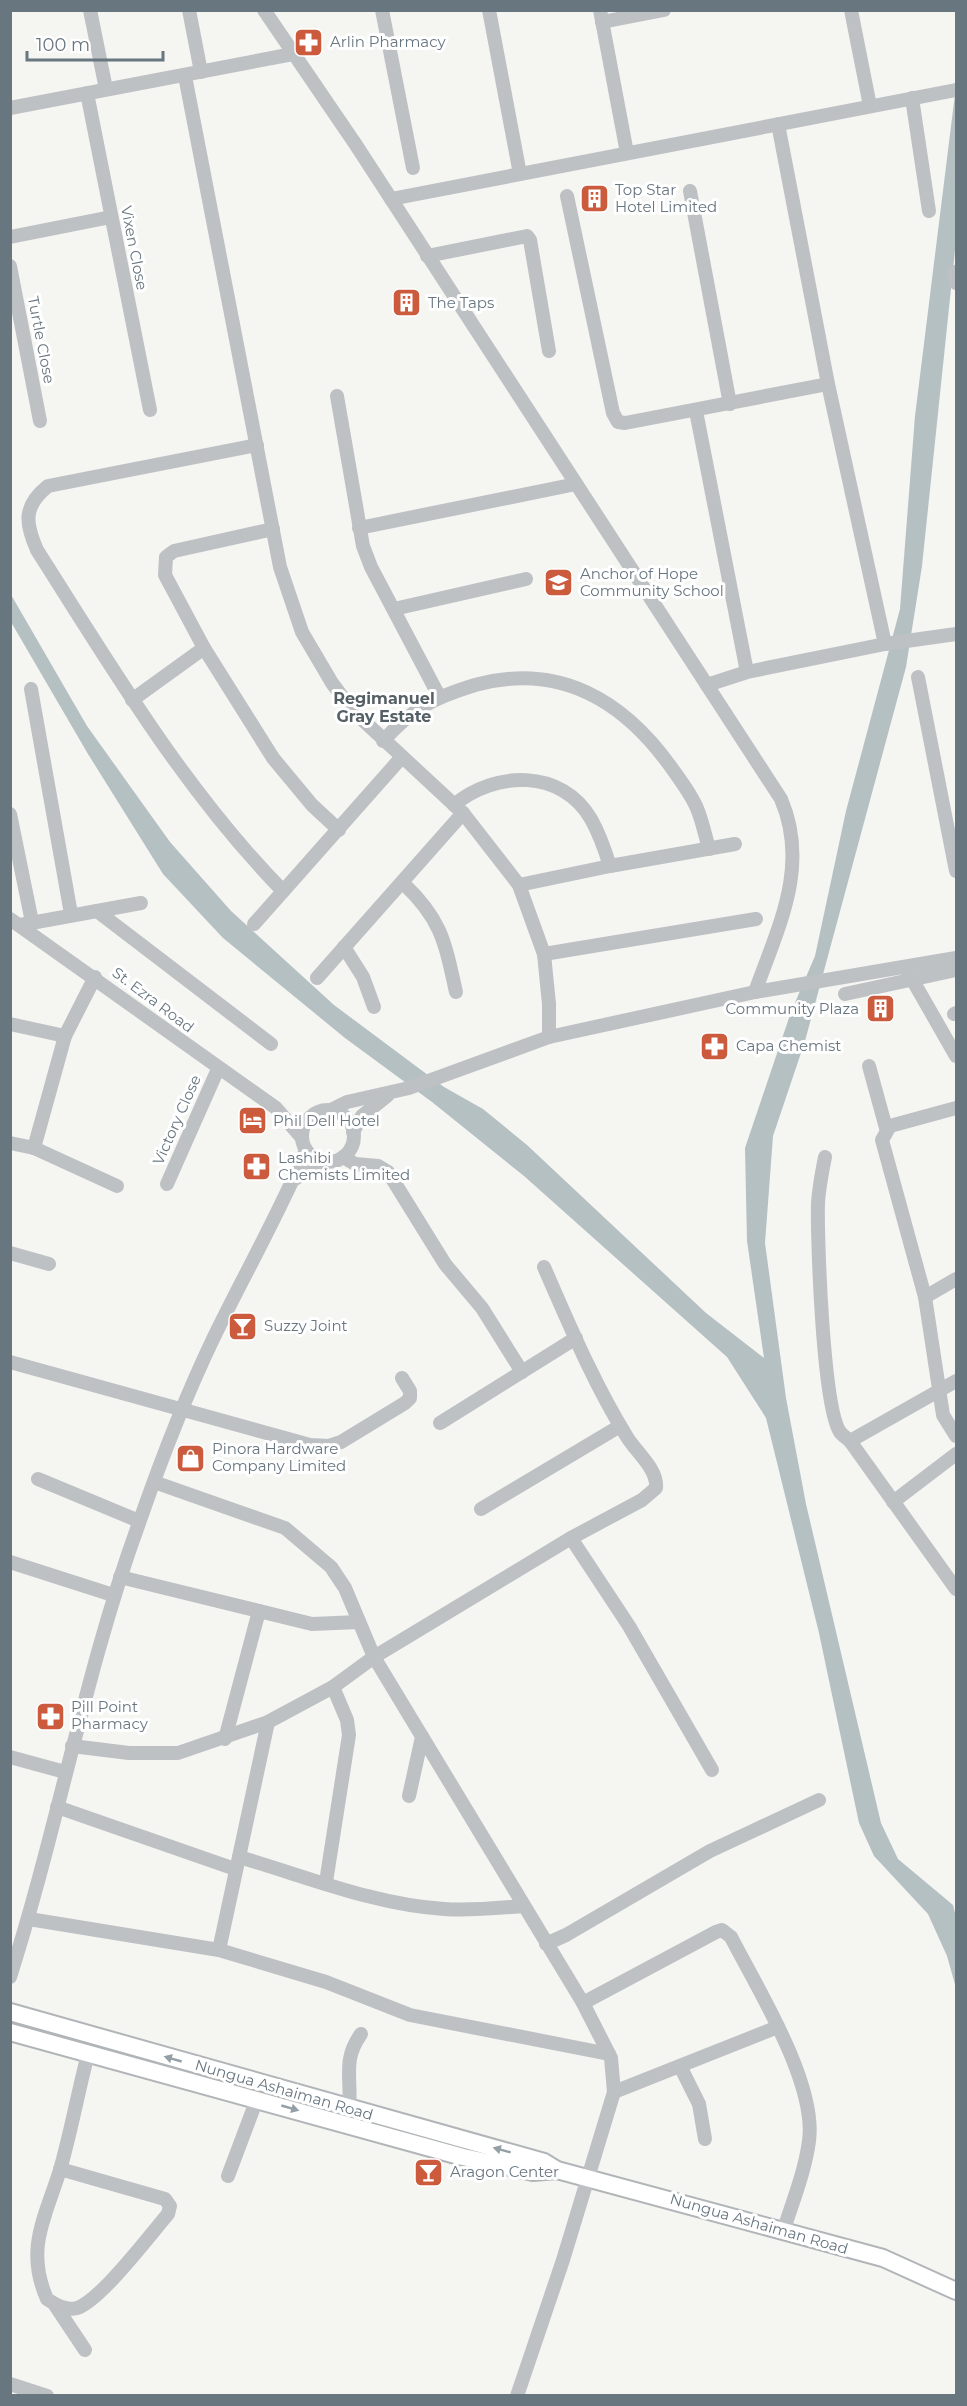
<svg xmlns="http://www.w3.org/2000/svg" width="967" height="2406" font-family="Montserrat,sans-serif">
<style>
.water{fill:#b5c0c3}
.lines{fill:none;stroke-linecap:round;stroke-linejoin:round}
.major-casing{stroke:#b1b5b8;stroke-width:20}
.minor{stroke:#bdc1c4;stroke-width:14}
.major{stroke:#fff;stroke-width:16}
.oneway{fill:#959fa6}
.labels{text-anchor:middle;stroke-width:6;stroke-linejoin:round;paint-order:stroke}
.poi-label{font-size:15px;fill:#687680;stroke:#fff;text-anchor:start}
.street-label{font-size:15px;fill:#687680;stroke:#fff}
.neighbourhood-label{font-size:16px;font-weight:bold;fill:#555f66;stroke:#fff}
</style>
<rect width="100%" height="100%" fill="#f5f5f2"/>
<path class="water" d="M956 86V241L922 566 906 667 805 1041 773 1136 765 1243 786 1398 806 1504 881 1823 898 1859 953 1905 956 1917V1988L947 1956 928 1914 874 1856 859 1823 819 1633 766 1418 727 1357 524 1176 432 1102 345 1038 223 938 163 874 88 754 11 622 10 593 87 726 170 842 231 911 334 1005 444 1087 483 1109 527 1145 706 1313 764 1358 747 1241 745 1148 791 1012 815 956 846 811 900 609 915 416Z"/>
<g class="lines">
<defs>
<g id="major">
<path d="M10 2012 544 2162 557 2170 883 2258 956 2291"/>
<path d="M10 2032 463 2157 533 2172 557 2170"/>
</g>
</defs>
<use href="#major" class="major-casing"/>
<g class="minor">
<path d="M90 10 106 89"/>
<path d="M189 10 201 72"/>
<path d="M264 10 356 145 781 799C810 867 778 927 755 992"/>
<path d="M382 10 413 168"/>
<path d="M489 10 520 174"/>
<path d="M600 10 627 153"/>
<path d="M851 10 870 106"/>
<path d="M602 22 664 10"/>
<path d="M185 76 280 567 302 632 332 683 352 710 463 813 519 885 544 954 549 1004V1037"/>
<path d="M87 93 150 410"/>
<path d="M912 98 929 211"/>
<path d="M10 108 293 54"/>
<path d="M778 124 828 384 885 644"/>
<path d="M690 191 730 404"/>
<path d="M567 196 613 413 618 422 625 423 828 384"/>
<path d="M391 199 956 90"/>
<path d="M10 237 111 217"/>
<path d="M427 256 527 236 530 240 549 351"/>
<path d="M10 266 40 421"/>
<path d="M954 272 956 283"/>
<path d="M337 396 363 546 371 567 439 696"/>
<path d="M696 411 747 672"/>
<path d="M257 445 48 486C23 506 25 523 37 550 112 668 185 791 283 891"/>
<path d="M359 528 576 484"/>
<path d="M273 529 174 551 166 557 165 575 204 648 273 758 312 805 339 830"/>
<path d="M394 609 526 579"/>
<path d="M918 677 956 871"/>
<path d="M707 685 747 672 885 644 956 634"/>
<path d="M31 689 71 914"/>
<path d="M132 700 204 648"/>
<path d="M383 741C413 708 433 698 475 685 559 662 623 700 671 767 680 780 689 791 696 806 702 819 705 835 709 849"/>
<path d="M454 805C495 771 561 768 591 819 599 833 605 850 610 866"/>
<path d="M10 814 32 922"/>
<path d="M404 884C442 920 445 943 456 992"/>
<path d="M519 885 610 866 735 844"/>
<path d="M97 911 271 1044"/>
<path d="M10 919 276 1108 302 1138"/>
<path d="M254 924 401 758"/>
<path d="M20 925 141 903"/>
<path d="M344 947 363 977 374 1007"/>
<path d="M544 954 756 919"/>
<path d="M908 972 956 1056"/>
<path d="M317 978 463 813"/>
<path d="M845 994 956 970"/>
<path d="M954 1014 956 1013"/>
<path d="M10 1024 65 1036"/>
<path d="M869 1066 886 1128"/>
<path d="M956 1108 890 1126 882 1140 925 1297 943 1415 956 1436"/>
<path d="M331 1110 347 1102 409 1088 549 1037 755 992 956 958"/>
<circle cx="328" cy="1136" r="26"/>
<path d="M353 1132 362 1116 388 1095"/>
<path d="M10 1143 34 1148 117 1186"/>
<path d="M34 1148 65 1036 95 977"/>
<path d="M343 1157 355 1164 378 1166 388 1172 445 1264 482 1308 522 1372"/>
<path d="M825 1157C822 1172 819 1187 818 1203 817 1239 823 1407 840 1432 842 1435 847 1438 850 1441L956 1589"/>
<path d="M293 1180 325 1162"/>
<path d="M167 1184 218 1069"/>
<path d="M10 1253 49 1264"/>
<path d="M925 1297 956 1279"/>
<path d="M10 1362 310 1445 329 1446 341 1442 405 1403 410 1398V1391L402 1378"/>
<path d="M440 1423 576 1338"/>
<path d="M850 1441 956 1381"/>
<path d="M38 1479 139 1521"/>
<path d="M154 1482 285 1528 331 1567 345 1588 374 1657 583 2003 611 2058 614 2092 563 2260 517 2396"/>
<path d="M893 1502 956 1454"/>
<path d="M481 1509 620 1426"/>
<path d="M571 1538 629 1626 712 1770"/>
<path d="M10 1562 113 1595"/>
<path d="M120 1577 312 1624 359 1622"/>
<path d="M225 1739 259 1611"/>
<path d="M72 1746 129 1753H178L268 1722 333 1687 374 1657 571 1538 642 1500 656 1488C658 1469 636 1452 627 1437 594 1384 569 1324 544 1267"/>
<path d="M10 1757 65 1772"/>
<path d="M409 1796 422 1737"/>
<path d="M57 1807 235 1869"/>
<path d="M239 1857C305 1876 375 1905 444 1909 470 1911 497 1908 523 1906"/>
<path d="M326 1882 349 1735 347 1720 333 1687"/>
<path d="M29 1919 219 1950 326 1982 410 2015 609 2054"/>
<path d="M546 1944 566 1935 710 1851 819 1800"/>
<path d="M219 1950 268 1722"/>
<path d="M10 1977C58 1827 85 1671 139 1523 161 1460 185 1397 214 1337 244 1275 279 1214 306 1150"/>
<path d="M583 2003 716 1932 722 1930 731 1937C757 1988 817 2083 809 2141 805 2171 793 2201 784 2229"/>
<path d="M680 2066 699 2104 705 2139"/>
<path d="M614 2092 778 2027"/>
<path d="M349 2109C352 2079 342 2060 361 2034"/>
<path d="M60 2169 165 2199 170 2206 168 2214C150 2235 100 2301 77 2308 66 2311 56 2305 47 2299 25 2249 45 2218 60 2170 71 2132 78 2092 88 2054"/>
<path d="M228 2176 257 2099"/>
<path d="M55 2305 85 2350"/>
<path d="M10 2384 47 2396"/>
</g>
<use href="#major" class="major"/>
</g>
<defs><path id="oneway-solid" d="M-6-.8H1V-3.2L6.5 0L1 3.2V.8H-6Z" transform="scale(1.5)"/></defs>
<g class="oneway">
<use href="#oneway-solid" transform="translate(173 2059) rotate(-164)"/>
<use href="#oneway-solid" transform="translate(290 2108) rotate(16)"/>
<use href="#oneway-solid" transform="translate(502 2150) rotate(-165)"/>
</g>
<defs>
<symbol id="pharmacy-square" viewBox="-11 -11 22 22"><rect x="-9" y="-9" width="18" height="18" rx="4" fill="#cc5a3c" stroke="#fff"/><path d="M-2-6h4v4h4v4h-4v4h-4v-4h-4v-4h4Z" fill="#fff"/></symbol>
<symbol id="building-square" viewBox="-11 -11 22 22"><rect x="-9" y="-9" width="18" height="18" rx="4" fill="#cc5a3c" stroke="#fff"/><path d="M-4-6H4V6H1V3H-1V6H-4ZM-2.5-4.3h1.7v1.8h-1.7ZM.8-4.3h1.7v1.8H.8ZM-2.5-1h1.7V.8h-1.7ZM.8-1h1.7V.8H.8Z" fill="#fff"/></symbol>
<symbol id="school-square" viewBox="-11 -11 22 22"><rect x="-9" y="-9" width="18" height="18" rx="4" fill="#cc5a3c" stroke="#fff"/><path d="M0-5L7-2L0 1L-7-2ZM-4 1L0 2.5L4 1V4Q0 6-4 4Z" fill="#fff"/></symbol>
<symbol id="hotel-square" viewBox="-11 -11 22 22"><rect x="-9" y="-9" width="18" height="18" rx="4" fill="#cc5a3c" stroke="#fff"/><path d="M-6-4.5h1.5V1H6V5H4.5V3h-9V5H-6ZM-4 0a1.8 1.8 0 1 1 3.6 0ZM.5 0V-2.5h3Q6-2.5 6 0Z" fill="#fff"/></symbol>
<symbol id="bar-square" viewBox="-11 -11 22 22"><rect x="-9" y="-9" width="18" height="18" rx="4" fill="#cc5a3c" stroke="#fff"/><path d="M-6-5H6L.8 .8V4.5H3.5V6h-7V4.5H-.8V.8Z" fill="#fff"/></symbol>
<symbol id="shop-square" viewBox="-11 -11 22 22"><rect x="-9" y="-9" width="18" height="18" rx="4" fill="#cc5a3c" stroke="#fff"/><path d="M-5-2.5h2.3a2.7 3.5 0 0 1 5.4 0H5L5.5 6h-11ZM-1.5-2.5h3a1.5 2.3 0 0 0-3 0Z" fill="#fff"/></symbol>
</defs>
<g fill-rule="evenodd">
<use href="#pharmacy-square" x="292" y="26" width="33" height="33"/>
<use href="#building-square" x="578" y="182" width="33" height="33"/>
<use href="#building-square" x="390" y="286" width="33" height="33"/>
<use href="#school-square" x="542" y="566" width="33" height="33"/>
<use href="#building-square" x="864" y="992" width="33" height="33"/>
<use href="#pharmacy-square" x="698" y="1030" width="33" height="33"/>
<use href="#hotel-square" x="236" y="1104" width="33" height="33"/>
<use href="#pharmacy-square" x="240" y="1150" width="33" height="33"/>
<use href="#bar-square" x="226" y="1310" width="33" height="33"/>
<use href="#shop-square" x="174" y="1442" width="33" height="33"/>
<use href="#pharmacy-square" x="34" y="1700" width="33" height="33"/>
<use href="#bar-square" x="412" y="2156" width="33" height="33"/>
</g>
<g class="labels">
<g class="poi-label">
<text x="330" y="47">Arlin Pharmacy</text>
<text x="615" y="195">Top Star<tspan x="615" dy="17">Hotel Limited</tspan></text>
<text x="428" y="308">The Taps</text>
<text x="580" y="579">Anchor of Hope<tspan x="580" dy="17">Community School</tspan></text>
<text x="859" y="1014" text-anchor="end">Community Plaza</text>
<text x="736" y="1051">Capa Chemist</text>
<text x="273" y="1126">Phil Dell Hotel</text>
<text x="278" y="1163">Lashibi<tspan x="278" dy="17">Chemists Limited</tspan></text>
<text x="264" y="1331">Suzzy Joint</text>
<text x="212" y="1454">Pinora Hardware<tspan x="212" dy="17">Company Limited</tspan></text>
<text x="71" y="1712">Pill Point<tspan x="71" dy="17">Pharmacy</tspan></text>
<text x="450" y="2177">Aragon Center</text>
</g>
<g class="street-label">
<text transform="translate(134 248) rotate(79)" y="5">Vixen Close</text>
<text transform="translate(41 340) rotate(79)" y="5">Turtle Close</text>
<text transform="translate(153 1000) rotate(37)" y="5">St. Ezra Road</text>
<text transform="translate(177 1120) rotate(-66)" y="5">Victory Close</text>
<text transform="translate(284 2090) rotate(16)" y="5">Nungua Ashaiman Road</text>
<text transform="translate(759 2224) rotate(16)" y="5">Nungua Ashaiman Road</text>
</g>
<g class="neighbourhood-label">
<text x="384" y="704">Regimanuel<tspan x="384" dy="18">Gray Estate</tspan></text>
</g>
</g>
<rect width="967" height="2406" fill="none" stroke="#687680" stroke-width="24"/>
<path d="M27 51v9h136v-9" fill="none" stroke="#687680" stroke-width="3"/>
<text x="36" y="51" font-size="18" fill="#687680" stroke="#ffffff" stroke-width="4.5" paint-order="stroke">100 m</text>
</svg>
